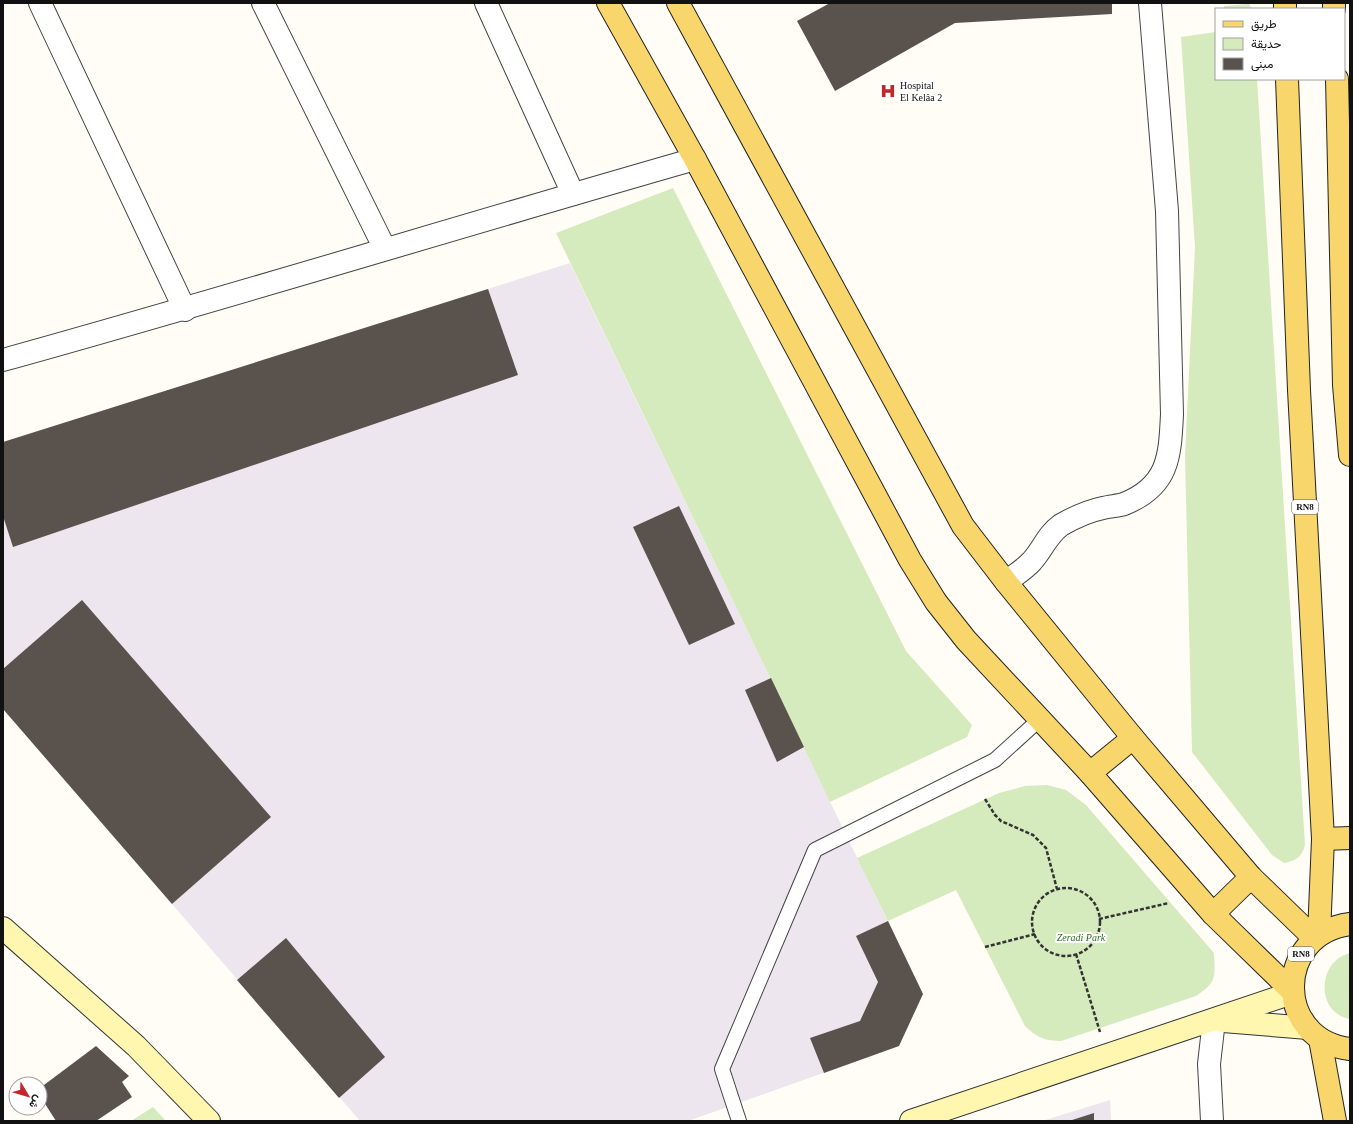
<svg xmlns="http://www.w3.org/2000/svg" width="1353" height="1124" font-family="'Times New Roman',Vazirmatn,serif">
<style>
.industrial{fill:#eee6ef}
.green{fill:#d5ebbd}
.building{fill:#5a524d}
.lines{fill:none;stroke-linecap:round;stroke-linejoin:round}
.lane-casing{stroke:#444;stroke-width:16}
.street-casing{stroke:#444;stroke-width:24}
.secondary-casing{stroke:#333;stroke-width:24}
.primary-casing{stroke:#222;stroke-width:24}
.path{stroke:#333;stroke-width:2.5;stroke-dasharray:4 2;stroke-linecap:butt}
.lane{stroke:#fff;stroke-width:14}
.street{stroke:#fff;stroke-width:22}
.secondary{stroke:#fff6b0;stroke-width:22}
.primary{stroke:#f9d66b;stroke-width:22}
.labels{text-anchor:middle;stroke-width:4;stroke-linejoin:round;paint-order:stroke}
.shield{fill:#fff;stroke:#585858;stroke-width:1}
.shield-label{font-size:9px;font-weight:bold;fill:#111}
.poi-label{font-size:10px;fill:#111;stroke:#fff;text-anchor:start}
.park-label{font-size:10px;font-style:italic;fill:#2f6b1f;stroke:#fff}
</style>
<rect width="100%" height="100%" fill="#fffdf5"/>
<g class="industrial">
<path d="M570 263 923 994 899 1046 688 1121H360L3 709V442Z"/>
<path d="M1110 1100 1111 1121H1042Z"/>
</g>
<g class="green">
<path d="M1249 4 1252 9H1224V6Z"/>
<path d="M1216 32V79H1257L1305 845C1302 857 1296 861 1284 863L1272 855 1192 752 1185 456 1195 247 1181 37Z"/>
<path d="M673 188 906 651 972 725 967 737 830 802 556 233Z"/>
<path d="M1047 785 1066 790 1086 805 1214 953C1215 978 1217 982 1196 996L1061 1041C1045 1041 1036 1037 1025 1026L956 890 888 921 857 858 999 793 1025 786Z"/>
<path d="M1350 953V1019C1315 1013 1317 961 1350 953Z"/>
<path d="M153 1107 166 1121H131Z"/>
</g>
<g class="building">
<path d="M830 3H1112V14L955 23 835 91 797 21Z"/>
<path d="M488 289 518 375 13 547 3 516V442Z"/>
<path d="M679 506 735 624 689 645 633 527Z"/>
<path d="M82 600 271 817 172 904 3 709V669Z"/>
<path d="M771 678 804 747 777 762 745 690Z"/>
<path d="M888 921 923 994 899 1046 824 1073 810 1038 860 1021 878 982 856 936Z"/>
<path d="M286 938 385 1057 339 1098 237 980Z"/>
<path d="M96 1046 129 1076 122 1082 132 1097 96 1121H56L40 1096V1088Z"/>
<path d="M1094 1113V1121H1069Z"/>
</g>
<g class="lines">
<defs>
<path id="lane" d="M739 1121 722 1069 815 850 995 760 1040 719"/>
<g id="street">
<path d="M40 3 185 310"/>
<path d="M263 3 385 249"/>
<path d="M486 3 573 194"/>
<path d="M3 360C234 296 464 225 695 159"/>
<path d="M1006 582C1015 575 1025 569 1032 561 1043 549 1047 535 1061 525 1075 517 1088 511 1103 508 1110 506 1118 506 1124 504 1169 486 1170 456 1172 414L1167 211 1150 3"/>
<path d="M1212 1121 1209 1064 1214 1020"/>
</g>
<g id="secondary">
<path d="M3 928 136 1046 209 1121"/>
<path d="M1223 1021 1308 1028"/>
<path d="M911 1121 1292 993"/>
</g>
<g id="primary">
<path d="M608 3 695 159 910 560 936 602 966 640 1090 773 1213 914 1292 991"/>
<path d="M678 3 963 526 1006 582 1133 738 1251 877 1314 938"/>
<path d="M1285 3V9"/>
<path d="M1334 3V9"/>
<path d="M1287 79 1299 390 1323 839 1319 935"/>
<path d="M1337 79 1344 385 1350 455"/>
<path d="M1090 773 1133 738"/>
<path d="M1323 839 1350 838"/>
<path d="M1213 914 1251 877"/>
<path d="M1350 924C1274 934 1274 1040 1350 1049"/>
<path d="M1320 1039 1335 1121"/>
</g>
</defs>
<use href="#lane" class="lane-casing"/>
<use href="#street" class="street-casing"/>
<use href="#secondary" class="secondary-casing"/>
<use href="#primary" class="primary-casing"/>
<g class="path">
<path d="M985 799 995 815 1001 821 1033 835 1046 848 1057 889"/>
<circle cx="1066" cy="922" r="34"/>
<path d="M1099 919 1169 903"/>
<path d="M985 947 1035 934"/>
<path d="M1076 954 1100 1032"/>
</g>
<use href="#lane" class="lane"/>
<use href="#street" class="street"/>
<use href="#secondary" class="secondary"/>
<use href="#primary" class="primary"/>
</g>
<defs>
<symbol id="hospital-bare" viewBox="-9 -9 18 18"><path d="M-5-5h3v3.5h4V-5h3V5h-3V1.5h-4V5h-3Z" fill="#c4262e" stroke="#fff" stroke-width="2.5" paint-order="stroke"/></symbol>
</defs>
<g fill-rule="evenodd">
<use href="#hospital-bare" x="877" y="80" width="22" height="22"/>
</g>
<g class="labels">
<g class="shield">
<rect x="1292" y="500" width="26" height="14" rx="3"/>
<rect x="1288" y="947" width="26" height="14" rx="3"/>
</g>
<g class="shield-label">
<text x="1305" y="510">RN8</text>
<text x="1301" y="957">RN8</text>
</g>
<g class="poi-label">
<text x="900" y="89">Hospital<tspan x="900" dy="12">El Kelâa 2</tspan></text>
</g>
<g class="park-label">
<text x="1081" y="941">Zeradi Park</text>
</g>
</g>
<rect width="1353" height="1124" fill="none" stroke="#111111" stroke-width="8"/>
<rect x="1215" y="8" width="130" height="72" fill="#ffffff" stroke="#a0a0a0"/>
<rect x="1223" y="21" width="20" height="6" fill="#f9d66b" stroke="#a0a0a0"/>
<text x="1251" y="28" font-size="12" fill="#111111">طريق</text>
<rect x="1223" y="38" width="20" height="12" fill="#d5ebbd" stroke="#a0a0a0"/>
<text x="1251" y="48" font-size="12" fill="#111111">حديقة</text>
<rect x="1223" y="58" width="20" height="12" fill="#5a524d" stroke="#a0a0a0"/>
<text x="1251" y="68" font-size="12" fill="#111111">مبنى</text>
<g transform="translate(28 1096) rotate(128)"><circle r="19" fill="#ffffff" stroke="#a0a0a0"/>
<path d="M0-3L7 15L0 10L-7 15Z" fill="#c4262e"/>
<text y="-6" font-size="11" font-weight="bold" text-anchor="middle" fill="#111111">ش</text>
</g>
</svg>
